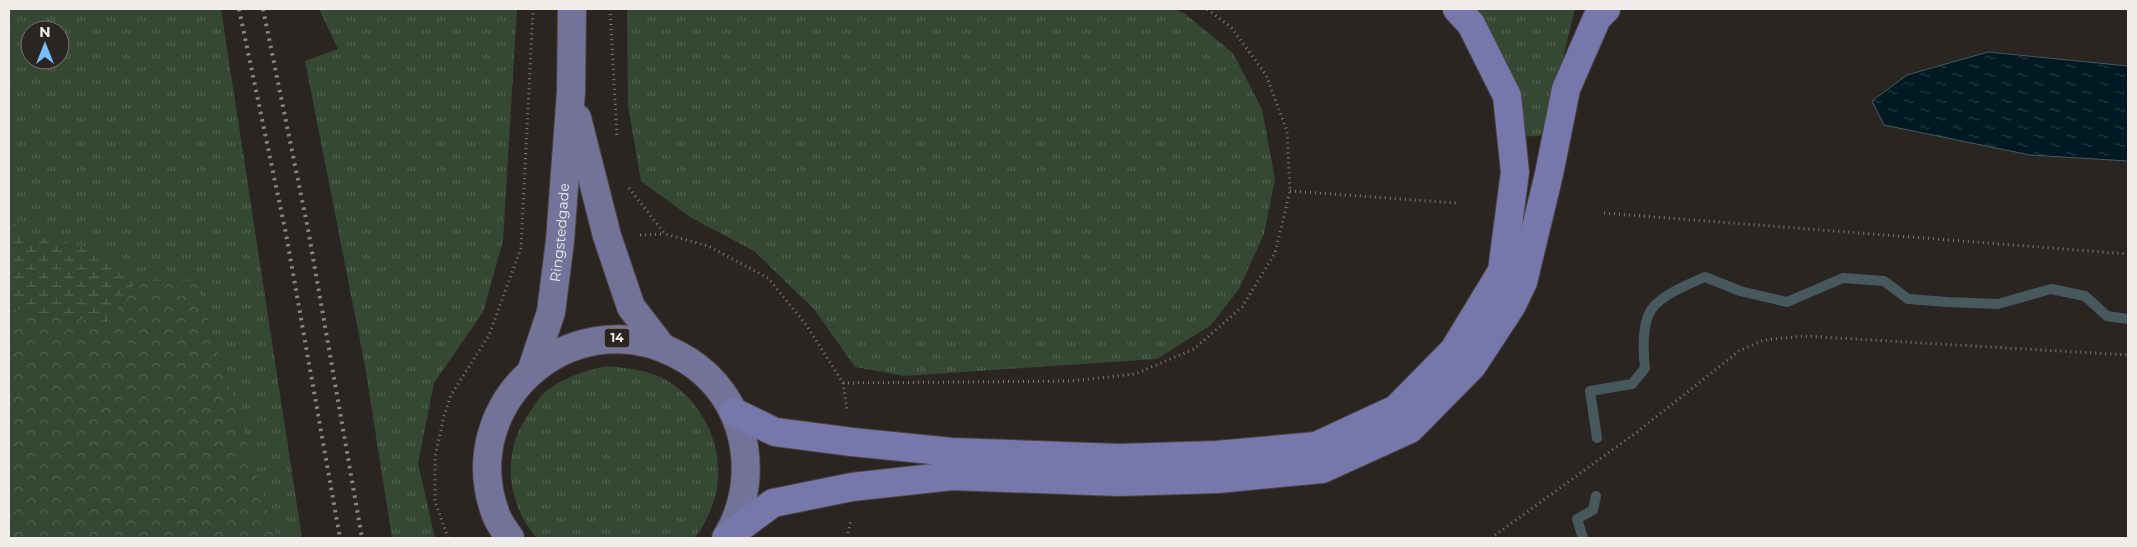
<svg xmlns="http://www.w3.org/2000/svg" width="2137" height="547" font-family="Montserrat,sans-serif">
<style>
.grass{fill:url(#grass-tufts);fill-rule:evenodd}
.forest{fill:url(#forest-crowns)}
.wetland{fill:url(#wetland-marsh)}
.water{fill:url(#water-ripples);stroke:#48595e}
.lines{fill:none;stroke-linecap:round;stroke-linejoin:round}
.stream{stroke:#48595e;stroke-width:10}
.primary-casing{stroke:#494441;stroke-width:30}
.trunk-casing{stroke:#494441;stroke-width:30}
.path{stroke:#807a78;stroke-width:3;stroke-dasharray:1 4;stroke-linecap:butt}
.primary{stroke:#737399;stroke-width:28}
.trunk{stroke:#7678ac;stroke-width:28}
.rail{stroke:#898482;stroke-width:4;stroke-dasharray:2.5 5;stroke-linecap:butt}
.labels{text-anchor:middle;stroke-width:5;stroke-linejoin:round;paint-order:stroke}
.shield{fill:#2b2522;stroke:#b6b1af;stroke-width:1}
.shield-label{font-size:12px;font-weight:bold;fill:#f1edeb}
.street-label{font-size:14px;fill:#f1edeb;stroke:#2b2522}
</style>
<defs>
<pattern id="grass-tufts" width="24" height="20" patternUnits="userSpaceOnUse" patternTransform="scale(1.25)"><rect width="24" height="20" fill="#354834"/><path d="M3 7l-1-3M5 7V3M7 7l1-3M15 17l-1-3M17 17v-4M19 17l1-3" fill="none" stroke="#536352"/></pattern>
<pattern id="forest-crowns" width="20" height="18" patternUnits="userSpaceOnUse" patternTransform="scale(1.25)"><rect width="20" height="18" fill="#354834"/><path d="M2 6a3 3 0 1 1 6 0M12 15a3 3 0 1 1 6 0" fill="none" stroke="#536352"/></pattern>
<pattern id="wetland-marsh" width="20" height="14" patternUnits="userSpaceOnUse" patternTransform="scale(1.25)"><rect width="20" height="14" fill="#354834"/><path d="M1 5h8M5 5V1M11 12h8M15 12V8" fill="none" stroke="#536352"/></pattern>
<pattern id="water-ripples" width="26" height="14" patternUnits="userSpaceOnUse" patternTransform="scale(1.25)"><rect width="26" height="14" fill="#001922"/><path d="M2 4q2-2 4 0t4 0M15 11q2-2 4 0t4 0" fill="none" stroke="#263b42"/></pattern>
</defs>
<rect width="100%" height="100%" fill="#2b2522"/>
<g class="grass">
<path d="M9 9H221L302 538H277L196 281 9 307ZM30 30H60V60H30Z"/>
<path d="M319 9H517L503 241 483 312 434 383 418 463 435 538H392L365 366 305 61 338 49Z"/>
<path d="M627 9H1173L1184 13 1233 53 1262 109 1275 179 1264 234 1239 289 1211 325 1157 359 904 376 855 367 814 309 754 251 690 217 641 181 628 106Z"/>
<path d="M1476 9H1575L1544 135 1524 137 1513 78 1482 15Z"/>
<path d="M605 366C628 368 652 370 671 383 714 413 731 469 708 516 704 524 700 532 694 538H536C505 499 501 449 532 409 535 404 539 398 543 394 560 378 583 372 605 366Z"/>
</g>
<path class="forest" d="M137 281H196L277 538H9V307L25 312 107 323Z"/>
<path class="wetland" d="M9 219 27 234 88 247 137 281 107 323 25 312 9 307Z"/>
<path class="water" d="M1988 52 2128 66V161L2030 155 1884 125 1872 101 1907 75Z"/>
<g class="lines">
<g class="stream">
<path d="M1597 438 1590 391 1632 384 1645 368C1643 352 1642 324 1651 310 1661 295 1689 284 1705 277L1740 291 1787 302 1843 278 1884 281 1908 299 1947 302 1998 304 2051 289 2085 296 2107 316 2128 319"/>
<path d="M1583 538 1577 519 1593 510 1596 496"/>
</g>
<defs>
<g id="primary">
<path d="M577 118 607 236 631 307 661 346"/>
<path id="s1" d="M532 369 551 312 560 241 571 92 572 9"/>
<path d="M510 538C505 531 499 523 496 515 454 404 570 300 676 354 706 369 728 394 739 426 751 463 747 505 726 538"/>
</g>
<g id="trunk">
<path d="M734 412 775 432 852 442 952 452 1119 458 1216 455 1316 446 1396 409 1454 350 1502 271 1515 172 1507 96 1471 24 1457 9"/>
<path d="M727 537 773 503 852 487 952 476 1119 482 1218 479 1322 469 1410 429 1472 366 1512 305 1523 282 1549 174 1566 89 1597 18 1606 9"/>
</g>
</defs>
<use href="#primary" class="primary-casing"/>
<use href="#trunk" class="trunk-casing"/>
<g class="path">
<path d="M610 9 617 135"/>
<path d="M629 188 665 234 708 246 768 278 807 326 843 383 847 409"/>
<path d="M1290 191 1456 203"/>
<path d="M1604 213 2128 254"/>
<path d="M640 235 664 234"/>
<path d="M843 383 1072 381 1135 374 1194 349 1242 307 1275 253 1290 191 1287 131 1266 75 1231 27 1207 9"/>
<path d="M448 538 435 501V457L444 416 451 395 489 335 521 248 533 9"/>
<path d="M847 538 851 519"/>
<path d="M1491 538 1637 432 1739 351 1764 340 1803 336 2128 355"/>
</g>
<use href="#primary" class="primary"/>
<use href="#trunk" class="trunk"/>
<g class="rail">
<path d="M239 9 286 234 340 538"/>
<path d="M263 9 308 229 362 538"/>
</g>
</g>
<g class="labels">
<rect class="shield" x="604.5" y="328.5" width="25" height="19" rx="4"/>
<g class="shield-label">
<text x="617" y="342">14</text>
</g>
<g class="street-label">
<text dy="5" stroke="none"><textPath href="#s1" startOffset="140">Ringstedgade</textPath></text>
</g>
</g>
<rect width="2137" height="547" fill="none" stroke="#f1edeb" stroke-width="20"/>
<g transform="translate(45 45)"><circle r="24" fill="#2b2522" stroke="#7a7572"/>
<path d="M0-4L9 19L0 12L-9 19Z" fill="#76c0f7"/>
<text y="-8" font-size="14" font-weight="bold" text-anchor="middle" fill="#f1edeb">N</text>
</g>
</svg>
